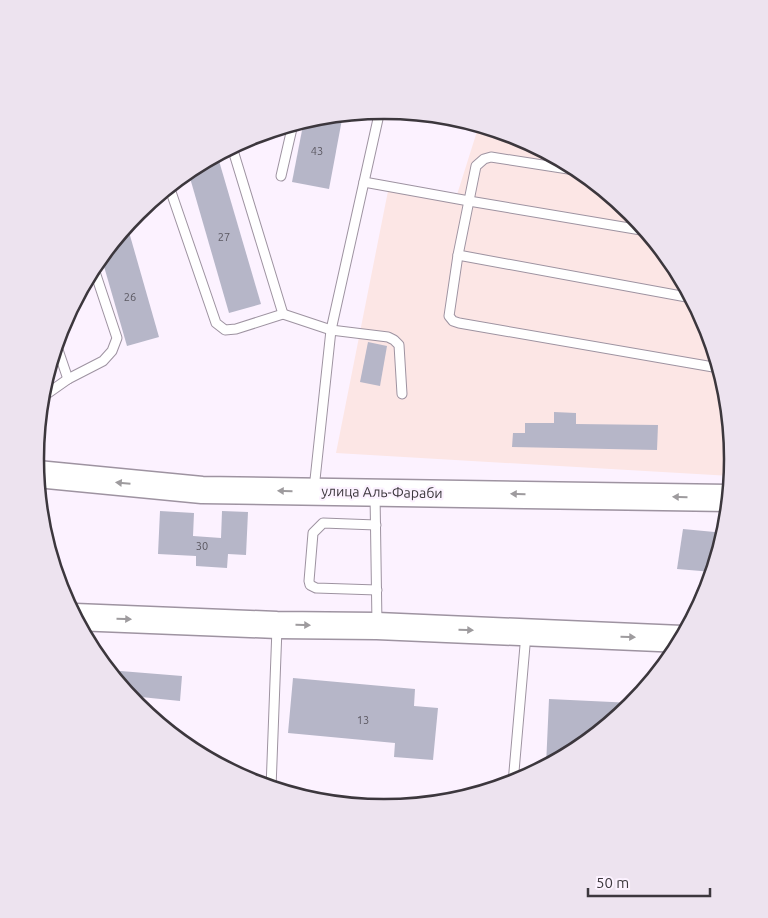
<svg xmlns="http://www.w3.org/2000/svg" width="768" height="918" font-family="Ubuntu,sans-serif">
<style>
.industrial{fill:#fce6e5}
.building{fill:#b6b6c8}
.lines{fill:none;stroke-linecap:round;stroke-linejoin:round}
.service-casing{stroke:#9e93a1;stroke-width:11}
.secondary-casing{stroke:#9e93a1;stroke-width:29}
.service{stroke:#fff;stroke-width:9}
.secondary{stroke:#fff;stroke-width:26}
.oneway{fill:#9e9b9e}
.labels{text-anchor:middle;stroke-width:4.5;stroke-linejoin:round;paint-order:stroke}
.number-label{font-size:11px;fill:#5a5760}
.street-label{font-size:14px;fill:#3c373d;stroke:#fcf2ff}
.rim{fill:none;stroke:#3c373d;stroke-width:2.5}
</style>
<rect width="100%" height="100%" fill="#fcf2ff"/>
<path class="industrial" d="M479 125 518 137 578 169 631 212 674 265 707 326 726 391 733 459 731 476 336 453 388 191 455 201Z"/>
<g class="building">
<path d="M343 114 329 189 292 182 304 120 316 117Z"/>
<path d="M217 154 261 304 229 313 188 171Z"/>
<path d="M127 225 159 337 127 346 101 256Z"/>
<path d="M368 342 387 346 380 386 360 382Z"/>
<path d="M554 412 576 413V424L658 425 657 450 512 447 513 433H525V423H554Z"/>
<path d="M160 511 194 513 193 536 221 538 222 511 248 512 246 555 228 554 227 568 196 566V556L158 554Z"/>
<path d="M683 529 725 533 713 572 677 569Z"/>
<path d="M108 670 182 676 180 701 141 697 140 708Z"/>
<path d="M293 678 415 689 414 706 438 708 433 760 394 757 395 743 288 733Z"/>
<path d="M549 699 633 703 594 736 587 735 586 742 578 749 546 766Z"/>
</g>
<g class="lines">
<defs>
<g id="service">
<path d="M232 147 283 314"/>
<path d="M581 171 491 157 484 159 476 166 458 255 449 316 453 321 459 323 719 368"/>
<path d="M281 176 293 124"/>
<path d="M364 182 469 201 647 231"/>
<path d="M169 186 216 323 225 330 236 329 283 314 331 330 388 337 394 340 399 345 402 394"/>
<path d="M458 255 692 298"/>
<path d="M56 344 68 379"/>
<path d="M41 398 68 379 103 361 112 351 117 338 93 266"/>
<path d="M314 489 331 330 380 110"/>
<path d="M375 494 377 624"/>
<path d="M376 525 323 523 313 533 309 581 310 585 316 588 377 590"/>
<path d="M513 783 526 634"/>
<path d="M271 788 277 628"/>
</g>
<g id="secondary">
<path d="M37 474 202 490 729 498"/>
<path d="M75 617 277 625 377 626 682 639"/>
</g>
</defs>
<use href="#service" class="service-casing"/>
<use href="#secondary" class="secondary-casing"/>
<use href="#service" class="service"/>
<use href="#secondary" class="secondary"/>
</g>
<defs><path id="oneway-solid" d="M-6-.8H1V-3.2L6.5 0L1 3.2V.8H-6Z" transform="scale(1.25)"/></defs>
<g class="oneway">
<use href="#oneway-solid" transform="translate(123 483) rotate(-175)"/>
<use href="#oneway-solid" transform="translate(285 491) rotate(-179)"/>
<use href="#oneway-solid" transform="translate(518 494) rotate(-179)"/>
<use href="#oneway-solid" transform="translate(680 497) rotate(-179)"/>
<use href="#oneway-solid" transform="translate(124 619) rotate(2)"/>
<use href="#oneway-solid" transform="translate(303 625) rotate(1)"/>
<use href="#oneway-solid" transform="translate(466 630) rotate(2)"/>
<use href="#oneway-solid" transform="translate(628 637) rotate(2)"/>
</g>
<g class="labels">
<g class="number-label">
<text x="317" y="155">43</text>
<text x="224" y="241">27</text>
<text x="130" y="301">26</text>
<text x="202" y="550">30</text>
<text x="363" y="724">13</text>
</g>
<g class="street-label">
<text transform="translate(382 492) rotate(1)" y="5">улица Аль-Фараби</text>
</g>
</g>
<path d="M0 0H768V918H0ZM44 459a340 340 0 1 1 680 0a340 340 0 1 1-680 0Z" fill="#ede3ef" fill-rule="evenodd"/>
<path class="rim" d="M44 459a340 340 0 1 1 680 0a340 340 0 1 1-680 0Z"/>
<path d="M588 888v8h122v-8" fill="none" stroke="#3c373d" stroke-width="2.5"/>
<text x="596" y="888" font-size="15" fill="#3c373d" stroke="#fcf2ff" stroke-width="4" paint-order="stroke">50 m</text>
</svg>
